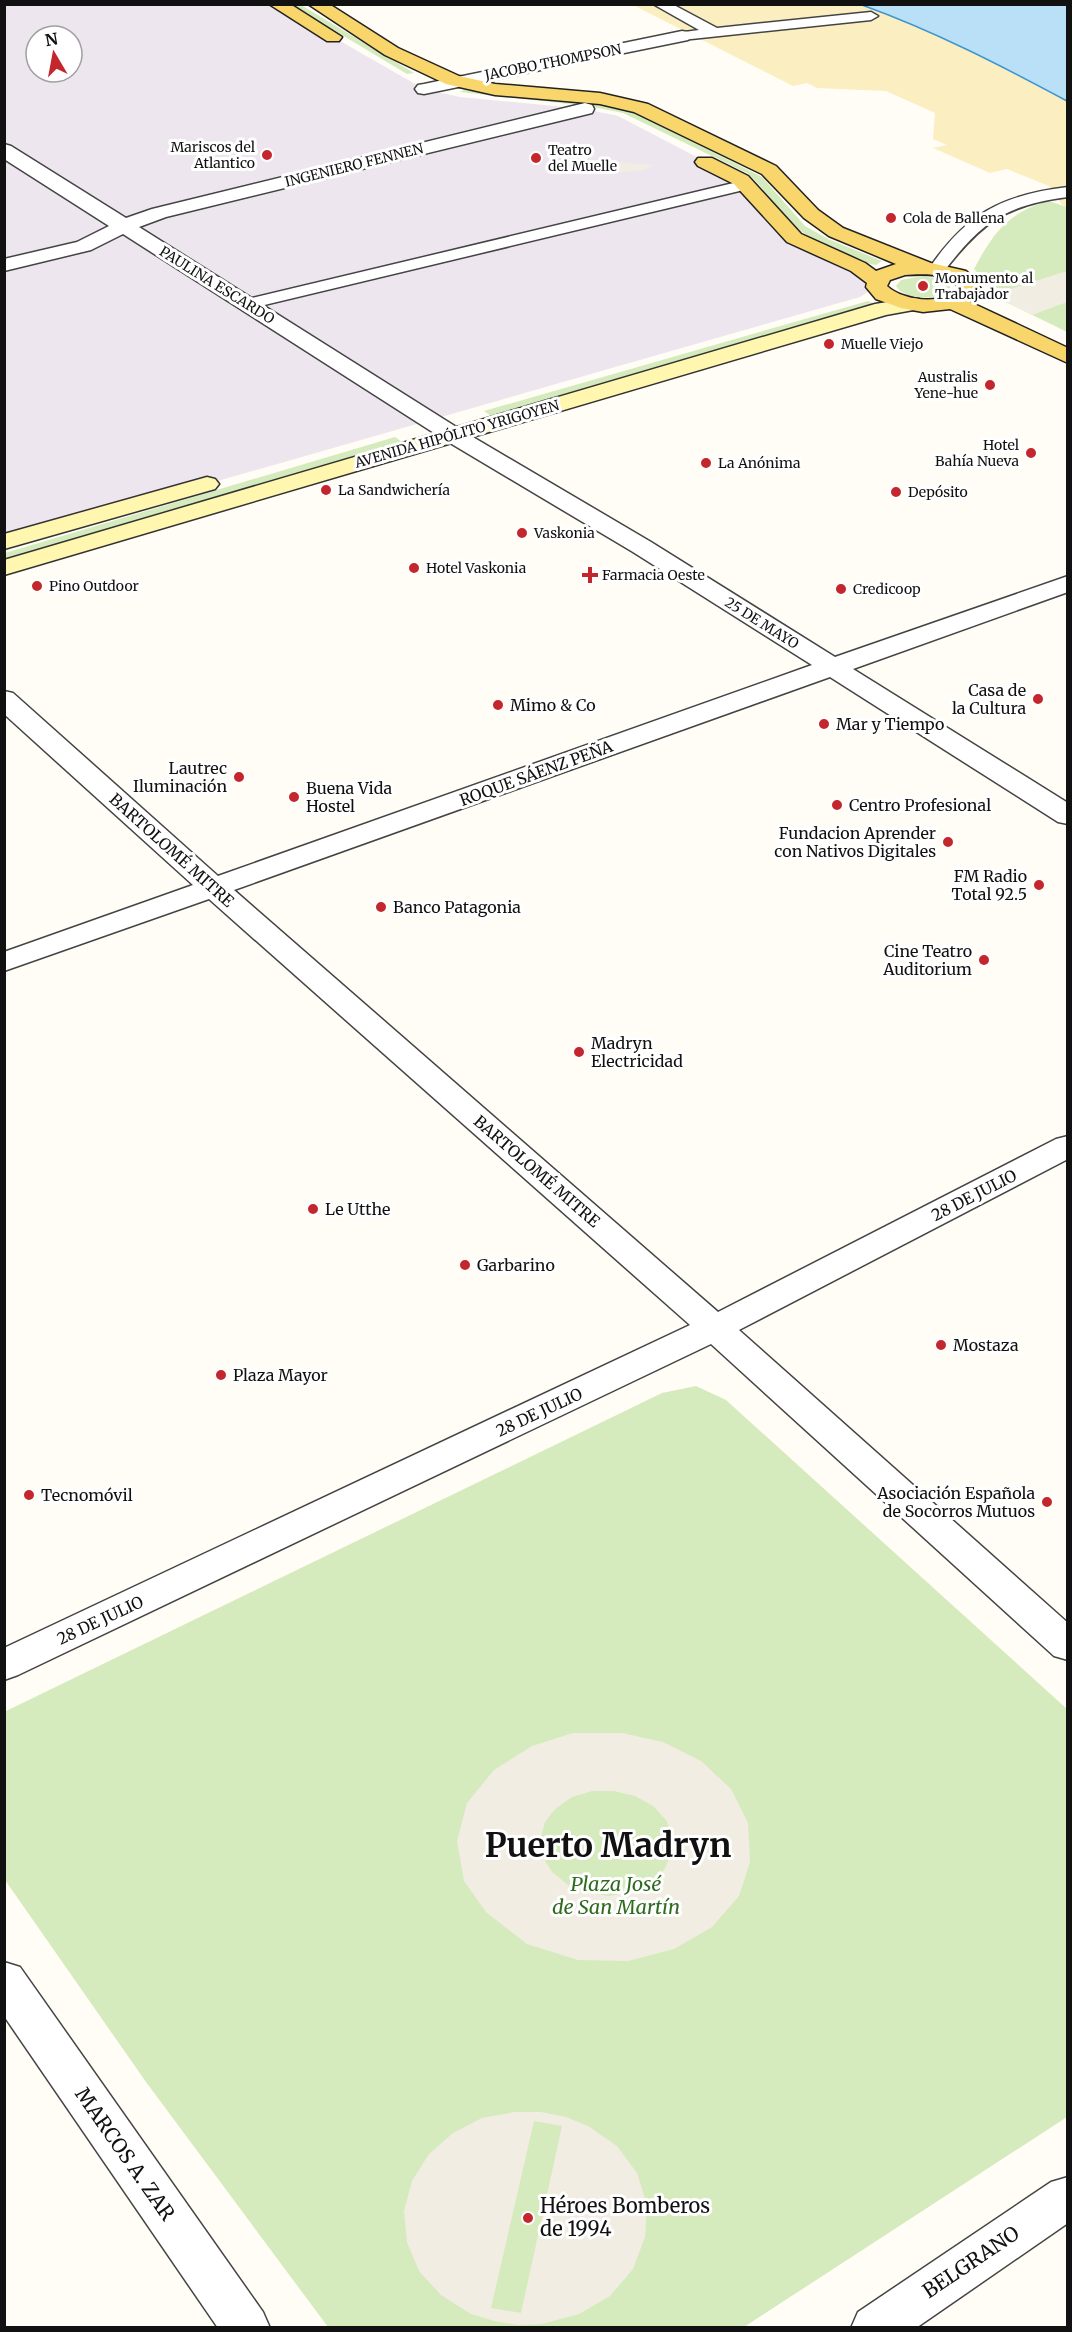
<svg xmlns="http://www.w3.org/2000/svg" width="1072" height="2332" font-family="Merriweather,serif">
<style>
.industrial{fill:#eee6ef;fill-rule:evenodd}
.green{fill:#d5ebbd}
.sand{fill:#fbeec1}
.plaza{fill:#f1ede2;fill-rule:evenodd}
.water{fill:#b9e0f7;stroke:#3f96cf;stroke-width:1.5}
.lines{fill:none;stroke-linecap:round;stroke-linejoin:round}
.service-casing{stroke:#444;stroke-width:3}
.minor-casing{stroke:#444;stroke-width:3}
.secondary-casing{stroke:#333;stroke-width:3}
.primary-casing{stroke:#222;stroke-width:3}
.service{fill:#fff;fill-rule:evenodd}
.minor{fill:#fff;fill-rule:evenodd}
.secondary{fill:#fff6b0;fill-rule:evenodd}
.primary{fill:#f9d66b;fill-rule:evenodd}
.poi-dot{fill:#c4262e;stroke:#fff;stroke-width:2}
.labels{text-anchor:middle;stroke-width:6;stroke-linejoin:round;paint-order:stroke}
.far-street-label{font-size:14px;fill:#111;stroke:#fff}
.far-poi-label{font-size:14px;fill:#111;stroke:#fff;text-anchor:start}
.poi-label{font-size:16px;fill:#111;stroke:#fff;text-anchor:start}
.street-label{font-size:16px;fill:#111;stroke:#fff}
.near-park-label{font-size:20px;font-style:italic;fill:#2f6b1f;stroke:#fff}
.near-street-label{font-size:20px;fill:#111;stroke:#fff}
.near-poi-label{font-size:20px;fill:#111;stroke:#fff;text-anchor:start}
.near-town-label{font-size:33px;font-weight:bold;fill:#111;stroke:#fff}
</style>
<rect width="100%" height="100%" fill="#fffdf5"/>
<path class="industrial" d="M5 5H277L424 89 460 97 585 109 618 116 741 180 783 229 858 267 876 287 860 297 5 542ZM36 36H72V72H36Z"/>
<g class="green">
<path d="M292 5H301L414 73 407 74Z"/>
<path d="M464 90 605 104 634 112 762 177 805 226 828 239 882 261 876 265 870 264C846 253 815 244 794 226 777 210 765 188 747 173L623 113 588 106 460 92Z"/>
<path d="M1049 201 1067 207V332L1002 300 974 269C993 233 1008 212 1049 201Z"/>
<path d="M923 276 940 279 950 286V289C937 301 905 301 896 286L901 280Z"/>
<path d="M868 301 876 305 491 416 484 411Z"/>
<path d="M395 437 402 442 5 560V553Z"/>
<path d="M696 1386 726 1400 1067 1709V2117L744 2327H328L146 2082 5 1880 4 1712 662 1393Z"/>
</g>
<path class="sand" d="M633 5H862L902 19 974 51 1067 101V207L1062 205 1049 186 1007 169 990 173 933 148 947 145 933 139 935 113 886 91 817 88 807 83 793 86Z"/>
<g class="plaza">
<path d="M603 161 653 165 645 170 621 172 607 169 604 166Z"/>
<path d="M1067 271V302L1032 315 1002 300 995 294Z"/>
<path d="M573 1733H622L663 1742 701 1761 731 1789 748 1823 750 1862 739 1896 712 1927 674 1949 628 1961 578 1960 527 1944 486 1912 464 1881 457 1841 467 1803 494 1770 532 1746ZM592 1791H614L635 1796 653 1806 666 1820 673 1836 672 1853 664 1870 650 1883 631 1892 609 1896 588 1893 568 1885 552 1872 542 1856 540 1840 545 1822 555 1809 572 1797Z"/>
<path d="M515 2112H541L566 2117 588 2126 617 2146 637 2173 647 2205 645 2237 633 2269 610 2296 579 2314 542 2324 518 2325 494 2321 471 2314 441 2295 419 2271 407 2242 404 2211 412 2181 429 2154 453 2133 482 2118ZM534 2121 562 2126 521 2313 491 2308Z"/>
</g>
<path class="water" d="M862 5H1067V101C1000 65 934 31 862 5Z"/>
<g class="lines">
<defs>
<g id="service">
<path d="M653 4H672L717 28 871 12 878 16 871 20 682 40 675 36 677 33 699 30Z"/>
<path d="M746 180 752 182 754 185 752 188 248 309 242 308 239 304 242 300 248 299Z"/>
<path d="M1068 187V197C1005 205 980 223 942 274H930L928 270C966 214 1001 195 1068 187Z"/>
</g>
<g id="minor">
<path d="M682 31 688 32 691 36 688 40 424 94 418 93 415 89 418 85 424 84Z"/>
<path d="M585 103 592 105 594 109 592 113 166 217 139 227 461 430 651 542 835 657 1068 576V592L853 669 1068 803V824L1058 822 830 677 234 890 718 1312 1056 1139 1068 1136V1159L739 1330 1068 1623V1660L1054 1656 711 1344 18 1675 4 1680V1648L690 1325 209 899 4 971V952L193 885 4 714V691L13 693 218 876 812 665 633 552 445 440 123 234 91 250 4 271V259L77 242 109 226 4 159V144L11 146 126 218 152 209Z"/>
<path d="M4 1962 20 1967 263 2312 270 2328H218L4 2016Z"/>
<path d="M1068 2177V2223L916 2328H851L858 2312 1051 2182Z"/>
</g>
<g id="secondary">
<path d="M911 298 919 299 922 304 919 309 886 315 4 575V560L875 304Z"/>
<path d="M207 477 215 479 219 484 215 489 4 549V534Z"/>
</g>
<g id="primary">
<path d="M269 4H290L342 37 339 41H327Z"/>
<path d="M308 4H329L398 48 459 76 495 84 600 93 648 104 776 166 818 210 843 228 931 263 966 271 975 279 981 289 970 302 1068 348V363L950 309 923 312 901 308 876 299 866 287 867 283 851 271 787 242 734 184 698 166 695 162 698 158H712L748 176 801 234 865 263 876 271 896 264 829 236 804 218 762 174 634 112 600 104 495 95 446 84 385 55ZM905 275C921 274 950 272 959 288 943 306 903 301 887 286L890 280Z"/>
</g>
</defs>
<use href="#service" class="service-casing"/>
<use href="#minor" class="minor-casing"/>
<use href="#secondary" class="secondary-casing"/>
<use href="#primary" class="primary-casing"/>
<use href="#service" class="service"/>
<use href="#minor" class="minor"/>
<use href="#secondary" class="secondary"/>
<use href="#primary" class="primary"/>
</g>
<g class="poi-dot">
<circle cx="267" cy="155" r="6"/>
<circle cx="536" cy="158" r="6"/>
<circle cx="891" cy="218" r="6"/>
<circle cx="923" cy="286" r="6"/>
<circle cx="829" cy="344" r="6"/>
<circle cx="990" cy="385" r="6"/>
<circle cx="1031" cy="453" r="6"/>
<circle cx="706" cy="463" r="6"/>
<circle cx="326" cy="490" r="6"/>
<circle cx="896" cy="492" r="6"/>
<circle cx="522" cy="533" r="6"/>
<circle cx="414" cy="568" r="6"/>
<path d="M587 566h6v6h6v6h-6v6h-6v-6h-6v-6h6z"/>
<circle cx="37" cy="586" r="6"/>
<circle cx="841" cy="589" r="6"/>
<circle cx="1038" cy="699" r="6"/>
<circle cx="498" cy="705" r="6"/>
<circle cx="824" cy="724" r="6"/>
<circle cx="239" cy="777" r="6"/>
<circle cx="294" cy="797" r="6"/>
<circle cx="837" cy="805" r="6"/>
<circle cx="948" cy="842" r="6"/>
<circle cx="1039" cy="885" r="6"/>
<circle cx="381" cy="907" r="6"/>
<circle cx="984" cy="960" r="6"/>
<circle cx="579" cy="1052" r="6"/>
<circle cx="313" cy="1209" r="6"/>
<circle cx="465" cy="1265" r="6"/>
<circle cx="941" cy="1345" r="6"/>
<circle cx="221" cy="1375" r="6"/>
<circle cx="29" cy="1495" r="6"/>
<circle cx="1047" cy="1502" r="6"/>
<circle cx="528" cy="2218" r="6"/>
</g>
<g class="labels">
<g class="far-street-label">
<text transform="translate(553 62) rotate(-11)" y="5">JACOBO THOMPSON</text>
<text transform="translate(354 165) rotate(-14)" y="5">INGENIERO FENNEN</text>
<text transform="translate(217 285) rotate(32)" y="5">PAULINA ESCARDO</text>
<text transform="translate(457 434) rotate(-16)" y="5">AVENIDA HIPÓLITO YRIGOYEN</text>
<text transform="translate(762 623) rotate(32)" y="5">25 DE MAYO</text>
</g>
<g class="far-poi-label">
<text x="255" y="152" text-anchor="end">Mariscos del<tspan x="255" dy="16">Atlantico</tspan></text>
<text x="548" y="155">Teatro<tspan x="548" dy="16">del Muelle</tspan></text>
<text x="903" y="223">Cola de Ballena</text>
<text x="935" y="283">Monumento al<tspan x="935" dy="16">Trabajador</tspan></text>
<text x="841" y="349">Muelle Viejo</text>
<text x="978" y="382" text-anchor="end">Australis<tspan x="978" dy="16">Yene-hue</tspan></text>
<text x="1019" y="450" text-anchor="end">Hotel<tspan x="1019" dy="16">Bahía Nueva</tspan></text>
<text x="718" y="468">La Anónima</text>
<text x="338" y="495">La Sandwichería</text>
<text x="908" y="497">Depósito</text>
<text x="534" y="538">Vaskonia</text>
<text x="426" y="573">Hotel Vaskonia</text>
<text x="602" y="580">Farmacia Oeste</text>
<text x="49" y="591">Pino Outdoor</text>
<text x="853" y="594">Credicoop</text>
</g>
<g class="poi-label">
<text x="1026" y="696" text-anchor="end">Casa de<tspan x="1026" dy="18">la Cultura</tspan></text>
<text x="510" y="711">Mimo &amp; Co</text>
<text x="836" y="730">Mar y Tiempo</text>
<text x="227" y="774" text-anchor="end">Lautrec<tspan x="227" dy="18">Iluminación</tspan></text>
<text x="306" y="794">Buena Vida<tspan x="306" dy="18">Hostel</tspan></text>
<text x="849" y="811">Centro Profesional</text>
<text x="936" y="839" text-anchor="end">Fundacion Aprender<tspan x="936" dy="18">con Nativos Digitales</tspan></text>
<text x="1027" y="882" text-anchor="end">FM Radio<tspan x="1027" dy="18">Total 92.5</tspan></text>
<text x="393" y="913">Banco Patagonia</text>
<text x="972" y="957" text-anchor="end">Cine Teatro<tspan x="972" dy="18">Auditorium</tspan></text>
<text x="591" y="1049">Madryn<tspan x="591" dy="18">Electricidad</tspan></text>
<text x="325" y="1215">Le Utthe</text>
<text x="477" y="1271">Garbarino</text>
<text x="953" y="1351">Mostaza</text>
<text x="233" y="1381">Plaza Mayor</text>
<text x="1035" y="1499" text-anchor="end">Asociación Española<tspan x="1035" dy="18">de Socorros Mutuos</tspan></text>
<text x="41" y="1501">Tecnomóvil</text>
</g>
<g class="street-label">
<text transform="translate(536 773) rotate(-20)" y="6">ROQUE SÁENZ PEÑA</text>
<text transform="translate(172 850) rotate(42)" y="6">BARTOLOMÉ MITRE</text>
<text transform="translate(537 1171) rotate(41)" y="6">BARTOLOMÉ MITRE</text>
<text transform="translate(974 1195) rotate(-27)" y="6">28 DE JULIO</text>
<text transform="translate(539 1412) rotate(-25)" y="6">28 DE JULIO</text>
<text transform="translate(100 1620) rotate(-25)" y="6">28 DE JULIO</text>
</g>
<g class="near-park-label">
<text x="616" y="1891">Plaza José<tspan x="616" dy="23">de San Martín</tspan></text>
</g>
<g class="near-street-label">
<text transform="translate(125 2154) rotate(55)" y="7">MARCOS A. ZAR</text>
<text transform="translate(971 2262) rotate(-34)" y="7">BELGRANO</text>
</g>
<g class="near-poi-label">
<text x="540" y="2213">Héroes Bomberos<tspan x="540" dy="23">de 1994</tspan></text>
</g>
<g class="near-town-label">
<text x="608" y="1857">Puerto Madryn</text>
</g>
</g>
<rect width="1072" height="2332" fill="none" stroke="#111111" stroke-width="12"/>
<g transform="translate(54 54) rotate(350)"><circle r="28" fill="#ffffff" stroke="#a0a0a0" stroke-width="1.5"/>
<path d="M0-4.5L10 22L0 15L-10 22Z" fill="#c4262e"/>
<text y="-9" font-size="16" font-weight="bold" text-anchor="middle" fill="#111111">N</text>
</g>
</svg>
